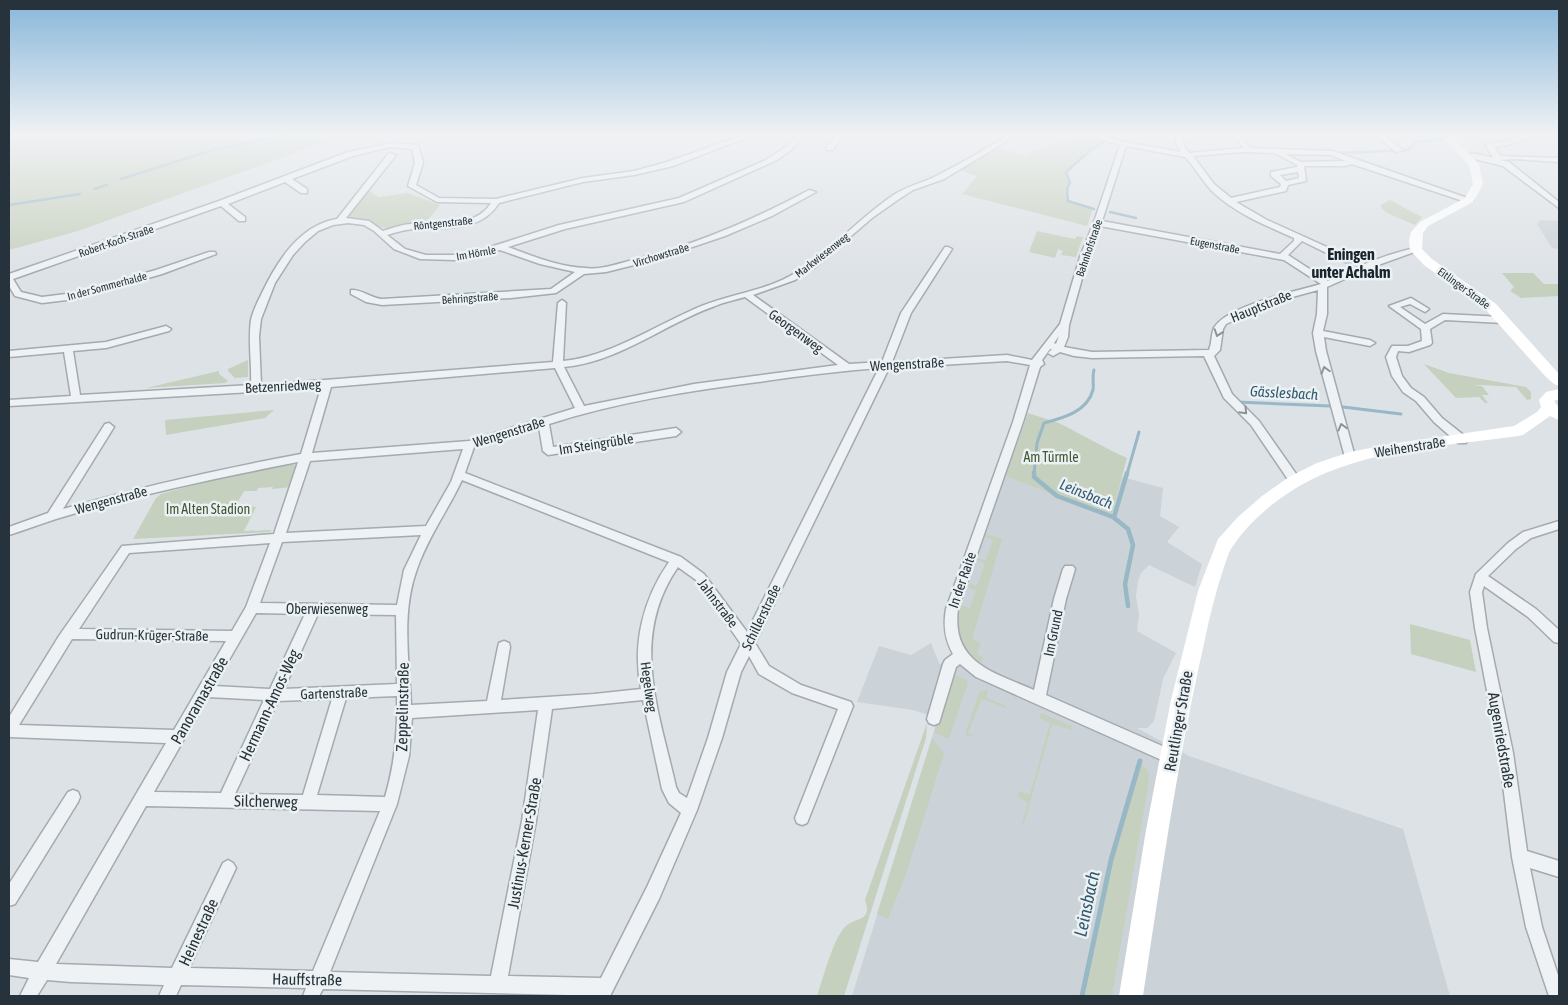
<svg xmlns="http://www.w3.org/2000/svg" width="1568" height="1005" font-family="'Asap Condensed',sans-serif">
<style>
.built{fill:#cbd2d8}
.green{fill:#c6d0be}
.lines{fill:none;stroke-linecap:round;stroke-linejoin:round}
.stream-far3{stroke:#98b8c6;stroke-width:2.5}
.stream-far2{stroke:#98b8c6;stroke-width:3}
.stream-far1{stroke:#98b8c6;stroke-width:4.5}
.stream{stroke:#98b8c6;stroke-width:5}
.minor-casing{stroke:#a3aab0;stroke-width:3}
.minor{fill:#eff2f5;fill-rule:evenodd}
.secondary{fill:#fff;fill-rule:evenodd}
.oneway{stroke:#8b9298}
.labels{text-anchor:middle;stroke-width:5;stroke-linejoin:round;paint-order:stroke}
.far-street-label{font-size:11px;fill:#27333c;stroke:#ecf1f4}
.street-label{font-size:14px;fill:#27333c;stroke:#ecf1f4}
.park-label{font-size:14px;fill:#425834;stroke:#ecf1f4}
.water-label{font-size:15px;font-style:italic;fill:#325a6f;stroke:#ecf1f4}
.far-district-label{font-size:16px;font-weight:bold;fill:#19242d;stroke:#ecf1f4}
.near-street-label{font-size:16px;fill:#27333c;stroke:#ecf1f4}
.near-water-label{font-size:18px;font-style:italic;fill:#325a6f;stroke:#ecf1f4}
</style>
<rect width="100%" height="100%" fill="#dde2e6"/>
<g class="built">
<path d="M866 135H928L921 142 880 139Z"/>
<path d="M1540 220 1559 221V249L1552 248 1537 224Z"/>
<path d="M1005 476 1111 518 1122 477 1163 488 1160 516 1179 527 1167 542 1202 564 1195 587 1149 565 1141 573 1138 581 1136 596 1139 615 1137 631 1176 653 1163 679 1154 721 1147 728H1137L1189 756 1403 829 1450 996H852L938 718 913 710 857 702 879 646 911 655 931 643 939 663 944 666 957 655 966 650 961 643 957 618Z"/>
</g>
<g class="green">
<path d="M9 135H357L306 149 78 231 9 250Z"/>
<path d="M1081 135 1105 141 1091 149 1083 158 1065 172 1070 183 1067 189V201L1093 209 1087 226 962 194 977 176 959 170 998 147 1026 156 1033 151Z"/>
<path d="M368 190 379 197 408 193 440 205 425 223 389 229 347 217 349 211Z"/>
<path d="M1390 200 1422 217 1415 225 1387 213 1381 208V205Z"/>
<path d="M1037 231 1075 239 1077 236 1083 237 1076 257 1061 255 1063 251 1058 249 1055 258 1029 252Z"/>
<path d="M1502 273H1533L1544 284H1559V296L1521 298 1510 291 1514 287Z"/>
<path d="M248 360V377L235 378 228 371V369Z"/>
<path d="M1424 364 1449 373 1526 387 1531 392V399L1527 400 1516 387 1481 385 1473 386H1482L1489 395H1482L1488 403H1485L1479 397 1456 398Z"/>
<path d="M219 371V374L228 381 225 383 146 388Z"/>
<path d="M274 410 265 418 166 435 165 420Z"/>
<path d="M1028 413 1059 423 1112 451 1127 458 1111 518 1005 476Z"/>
<path d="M287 464 294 465 297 468 292 487 272 489 273 487 258 488 257 491H244L236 505 256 507 244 531 272 530 269 532 133 539 156 498 161 494 226 476Z"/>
<path d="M985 534 1002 539 972 639 981 643 977 654 983 657 981 664C959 649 955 629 961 605L970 608 976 590 967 587 968 583 977 586 985 563 976 560 977 558 986 560 993 540 984 537Z"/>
<path d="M1410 624 1470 640 1476 672 1411 654Z"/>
<path d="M953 675 967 680 968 683 949 739 934 732Z"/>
<path d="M988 689 986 698 1006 706V708L986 700H981L968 733 976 737 965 735 979 692Z"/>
<path d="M1041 713 1072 726 1071 730 1052 724 1024 824 1022 823 1028 802 1017 797 1019 791 1030 795 1050 723 1040 718Z"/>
<path d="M927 723 926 738 844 996H817C823 979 833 939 845 927 855 917 873 922 865 900Z"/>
<path d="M932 738 944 754 906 874 888 919 877 914Z"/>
<path d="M1141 764 1148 771 1149 780 1112 996H1085L1113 861Z"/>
</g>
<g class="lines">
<g class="stream-far3">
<path d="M1340 153 1408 150 1416 142 1443 139"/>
<path d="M121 179 216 149 285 135"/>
<path d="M94 189 107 185"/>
<path d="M9 205 80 194"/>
<path d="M1094 209 1068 201 1067 189 1070 183 1066 172 1092 149 1116 135"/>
<path d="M1110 212 1136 218"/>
</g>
<g class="stream-far2">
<path d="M1237 402 1330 406"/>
<path d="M1343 407 1401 414"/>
<path d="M1034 474 1037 443 1044 423C1063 418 1087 412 1093 390 1094 384 1092 377 1094 370"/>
<path d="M1127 474 1139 432"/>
</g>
<g class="stream-far1">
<path d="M1034 473V477L1057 496 1113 517 1128 529 1133 545 1125 584 1128 606"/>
<path d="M1114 517 1127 473"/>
</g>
<path class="stream" d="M1082 996 1111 860 1140 761"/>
<defs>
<g id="minor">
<path d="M744 135H753L673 166 634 175 583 182 499 203C478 236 439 225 406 230 400 231 394 233 387 235L405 249 426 255H455L484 249 559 225 679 198 764 161 786 147 798 135H804L791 150 777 160 684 202 565 229 508 247C532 256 559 267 585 268 601 270 617 264 633 260 695 245 753 220 809 190L816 192 772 216 725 236 654 260 606 272 584 274 556 293 511 298 382 305 366 302 351 294V290C361 289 371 298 382 299L551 289 575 272 540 264 500 250 455 260 420 259 394 249 374 231 364 225 348 223 333 225 318 231 305 242 293 255 275 283 261 319 259 336 261 385 553 362 558 303 562 300 566 303 563 361C607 357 650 329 690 311 722 295 759 293 790 276 826 256 857 220 892 196 908 185 924 183 940 174 964 162 986 148 1010 135H1017L944 179 913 190 899 199 872 218 814 268 795 280 753 295 849 364 882 362 901 313 945 247H948L952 249 911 313 892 362 1007 355 1032 360 1060 324 1080 257 1095 219 1120 145 1091 136 1090 135H1099L1125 142 1181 152 1176 143V135H1182L1184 146 1189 153 1243 148 1233 135H1239L1251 148 1333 151 1473 200 1466 202 1352 164 1345 166H1304L1306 181 1288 185 1286 191 1236 202 1267 220 1351 258V262H1345L1302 241 1288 255 1328 281C1356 267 1385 254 1416 248L1420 250 1367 269 1327 287V314L1323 331 1370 340 1375 343 1370 346 1324 337 1326 351 1355 457 1354 460 1350 461 1345 457 1316 351 1313 333 1317 314 1318 290 1274 302 1226 324 1223 329 1220 350 1214 356 1232 394 1259 421 1299 478 1300 481 1299 484H1291L1251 425 1224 398 1204 356 1092 358 1074 356 1060 352 1053 356 1048 353 1052 349H1050L1042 360 1044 364 1040 367 1023 422 958 609C951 663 993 672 1034 690L1054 599 1063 569 1065 566H1073L1075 569 1066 599 1046 695 1176 752 1178 757 1176 762 1171 764 1166 762 976 677 960 664 956 667 939 723 934 725 929 723 927 719 943 664 945 660 953 654C945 640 943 626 946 609L1013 422 1030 365 1007 361 889 368 755 643 769 666 801 685 851 702 853 706 807 823 802 825 797 823 795 818 838 709 792 693 759 674 749 656 741 672 722 738 697 810 659 899 610 996 323 989 319 996H303L306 988 181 985 176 996H159L164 985 71 982 47 980 37 996H20L29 978 9 975V959L38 962 166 743 9 737V717L59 636 122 546 274 534 298 462C217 478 136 495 56 519 40 524 25 530 9 535V527L48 513 105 424 109 423 114 427 63 509C141 487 220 469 301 454L321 388 9 406V400L71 396 64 352 9 357V351L106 342 166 326 171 329 169 331 106 348 73 351 80 395 251 385C252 363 248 342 251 320 253 311 257 303 261 295 276 263 299 225 337 219L389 153 396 155 346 218 369 221 383 231C392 228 401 225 410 224 437 222 475 229 491 203L437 202 408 186 415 163 412 149 390 147 353 156 292 179 307 189V193H301L285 182 228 204 245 217V221H239L221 206 13 279 21 292 42 297 74 293 156 270 209 252H215L216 254 162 274 75 299 42 303 15 296 9 286V274L219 201 348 152 390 143 418 145 423 163 416 185 439 198 496 199 583 178 634 171 667 162ZM1126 146 1185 157C1196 168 1203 183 1215 194 1237 214 1267 226 1294 238V241L1280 254 1102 221ZM1242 152 1275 153 1297 165V167L1271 172V176L1281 184 1280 187 1231 198 1214 184 1193 156ZM1285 154 1332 155 1345 161 1301 162ZM1298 172 1299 178 1286 181 1280 175ZM1100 226 1284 260 1321 284C1297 291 1226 306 1214 328 1211 334 1212 343 1209 350L1092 352 1064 347 1068 337 1069 325 1088 257ZM745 297 838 365 694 384 584 406 564 367C619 362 664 324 715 306 724 302 735 300 745 297ZM1059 336 1056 344 1054 343ZM555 368 575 408 469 441 312 453 331 387ZM879 368 747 632 704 574 681 557 465 473 474 447 539 427 543 451 548 455 676 436 681 432 676 428 553 447 549 424C617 402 688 391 758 382 799 376 839 371 879 368ZM463 449 451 482 426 526 286 533 310 461ZM462 480 669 562C643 599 632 644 641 689L594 694 501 700 510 647 509 643 504 641 499 643 498 647 487 701 411 705C409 660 401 612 417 569 428 537 448 510 462 480ZM421 535 404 570 397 605 260 603 282 542ZM270 543 246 607 232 631 79 629 129 553ZM678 567 696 580 741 644 727 672 708 738 687 798 679 793 676 787C659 711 629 638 678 567ZM256 613 305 614 270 689 214 686ZM318 614 396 615 397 684 284 689ZM72 639 226 641 174 730 19 725ZM397 696C398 731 395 763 385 797L317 795 346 698ZM208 697 264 700 221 793 154 792ZM332 699 303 795 235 794 278 701ZM643 700 662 789 669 803 681 813 647 887 601 978 508 976 536 821 552 709ZM538 710 522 821 491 976 330 972 397 804 409 756 412 718ZM146 806 380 811 313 971 189 968 236 868 233 863 228 860 223 863 172 968 56 964Z"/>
<path d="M837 135H843L833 150H827L826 148Z"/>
<path d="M1376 135H1383L1403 150 1396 152Z"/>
<path d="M1523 135H1529V137L1512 144 1495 147 1500 156 1559 158V162L1514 159 1500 160 1509 162 1559 202V208L1503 166 1463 156C1472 151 1484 156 1493 158L1486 146 1487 144 1509 141Z"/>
<path d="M1411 298 1429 309 1425 312 1410 304 1400 307 1425 324 1443 314 1503 317 1508 320 1503 323 1445 320 1430 329 1432 343 1430 345 1409 352 1398 351 1396 357 1402 376 1411 388 1424 397 1442 418 1466 437 1467 440 1466 443H1458L1434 422 1416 401 1403 392 1392 376 1386 357 1392 346H1408L1422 341 1421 329 1389 306Z"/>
<path d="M1559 521V529L1531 538 1516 549 1488 576 1536 609 1559 630V643L1554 642 1528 617 1484 586 1482 592 1487 628 1513 753 1527 851 1559 861V877L1530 868 1542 927 1559 978V996H1549L1526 927 1512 857 1499 753 1475 628 1470 592 1476 574 1508 543 1523 532Z"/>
<path d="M73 790 78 792 80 797 78 802 15 904 9 906V884L68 792Z"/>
</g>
</defs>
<use href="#minor" class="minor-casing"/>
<use href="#minor" class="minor"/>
<g class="secondary">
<path d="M1441 135H1451L1479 164 1483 184 1473 202 1428 226 1423 233 1422 249 1432 259 1496 304 1559 374V386L1554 384 1545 376 1486 310 1424 265 1410 250 1409 240 1411 232 1420 222 1465 198 1473 184 1469 165Z"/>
<path d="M1559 389V399L1554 401 1559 408V420L1550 416 1523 435 1518 436C1447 446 1366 449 1303 484 1277 498 1249 522 1233 546 1228 552 1227 560 1224 567 1216 591 1210 614 1205 639 1178 757 1161 876 1143 996H1119L1146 830 1171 700 1198 591 1218 539 1238 517 1262 496 1289 477 1317 463 1350 452 1391 444 1514 426 1537 412 1541 407 1539 400 1546 392Z"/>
</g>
</g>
<defs><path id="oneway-chevron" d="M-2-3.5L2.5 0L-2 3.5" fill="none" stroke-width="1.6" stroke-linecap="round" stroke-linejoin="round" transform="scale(1.25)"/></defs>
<g class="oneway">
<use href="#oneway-chevron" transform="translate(1218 333) rotate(109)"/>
<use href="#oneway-chevron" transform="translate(1325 370) rotate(-106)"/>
<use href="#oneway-chevron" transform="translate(1244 411) rotate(46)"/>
<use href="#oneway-chevron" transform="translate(1342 427) rotate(-105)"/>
</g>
<linearGradient id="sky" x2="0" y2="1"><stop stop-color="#88b6da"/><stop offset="0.49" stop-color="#f0f2f4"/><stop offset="1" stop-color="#f0f2f4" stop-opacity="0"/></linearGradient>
<rect width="1568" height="275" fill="url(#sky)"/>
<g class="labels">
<g class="far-street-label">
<text transform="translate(443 223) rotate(-6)" y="4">Röntgenstraße</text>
<text transform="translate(116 241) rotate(-19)" y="4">Robert-Koch-Straße</text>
<text transform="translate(1215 245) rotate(11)" y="4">Eugenstraße</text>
<text transform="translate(1089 248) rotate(-71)" y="4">Bahnhofstraße</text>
<text transform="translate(476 253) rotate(-10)" y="4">Im Hörnle</text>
<text transform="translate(661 255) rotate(-17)" y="4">Virchowstraße</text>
<text transform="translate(822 255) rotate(-38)" y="4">Markwiesenweg</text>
<text transform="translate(107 286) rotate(-15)" y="4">In der Sommerhalde</text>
<text transform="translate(1464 288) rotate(36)" y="4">Eitlinger Straße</text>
<text transform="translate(470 298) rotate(-4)" y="4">Behringstraße</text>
</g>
<g class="street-label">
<text transform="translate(1261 306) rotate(-22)" y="5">Hauptstraße</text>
<text transform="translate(796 331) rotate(36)" y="5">Georgenweg</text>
<text transform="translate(907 364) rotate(-3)" y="5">Wengenstraße</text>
<text transform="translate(283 386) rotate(-3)" y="5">Betzenriedweg</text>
<text transform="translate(509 432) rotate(-17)" y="5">Wengenstraße</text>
<text transform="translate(596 444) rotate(-9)" y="5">Im Steingrüble</text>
<text transform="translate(1410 447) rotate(-9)" y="5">Weihenstraße</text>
<text transform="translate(111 500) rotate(-15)" y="5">Wengenstraße</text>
<text transform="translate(962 580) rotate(-71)" y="5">In der Raite</text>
<text transform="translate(718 603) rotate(53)" y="5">Jahnstraße</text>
<text x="327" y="614">Oberwiesenweg</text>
<text transform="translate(761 617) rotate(-64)" y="5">Schillerstraße</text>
<text transform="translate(1053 633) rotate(-78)" y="5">Im Grund</text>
<text transform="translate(152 635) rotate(1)" y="5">Gudrun-Krüger-Straße</text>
<text transform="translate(649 687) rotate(82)" y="5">Hegelweg</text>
<text transform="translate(334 693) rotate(-2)" y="5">Gartenstraße</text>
</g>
<g class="park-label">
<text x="1051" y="462">Am Türmle</text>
<text x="208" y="514">Im Alten Stadion</text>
</g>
<g class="water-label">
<text transform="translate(1284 393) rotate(3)" y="5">Gässlesbach</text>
<text transform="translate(1086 494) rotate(22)" y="5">Leinsbach</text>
</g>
<g class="far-district-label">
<text x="1351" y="260">Eningen<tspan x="1351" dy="18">unter Achalm</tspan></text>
</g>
<g class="near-street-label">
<text transform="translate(199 700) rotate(-60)" y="6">Panoramastraße</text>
<text transform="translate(269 705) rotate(-65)" y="6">Hermann-Amos-Weg</text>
<text transform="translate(402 707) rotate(-89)" y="6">Zeppelinstraße</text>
<text transform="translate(1178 721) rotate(-80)" y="6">Reutlinger Straße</text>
<text transform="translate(1502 740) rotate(80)" y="6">Augenriedstraße</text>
<text transform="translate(266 801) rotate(1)" y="6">Silcherweg</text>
<text transform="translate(524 843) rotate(-80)" y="6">Justinus-Kerner-Straße</text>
<text transform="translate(198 932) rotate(-65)" y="6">Heinestraße</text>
<text transform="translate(307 979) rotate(1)" y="6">Hauffstraße</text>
</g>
<g class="near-water-label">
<text transform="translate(1087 904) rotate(-78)" y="6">Leinsbach</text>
</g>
</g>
<rect width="1568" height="1005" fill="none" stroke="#27333c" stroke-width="20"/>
</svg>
